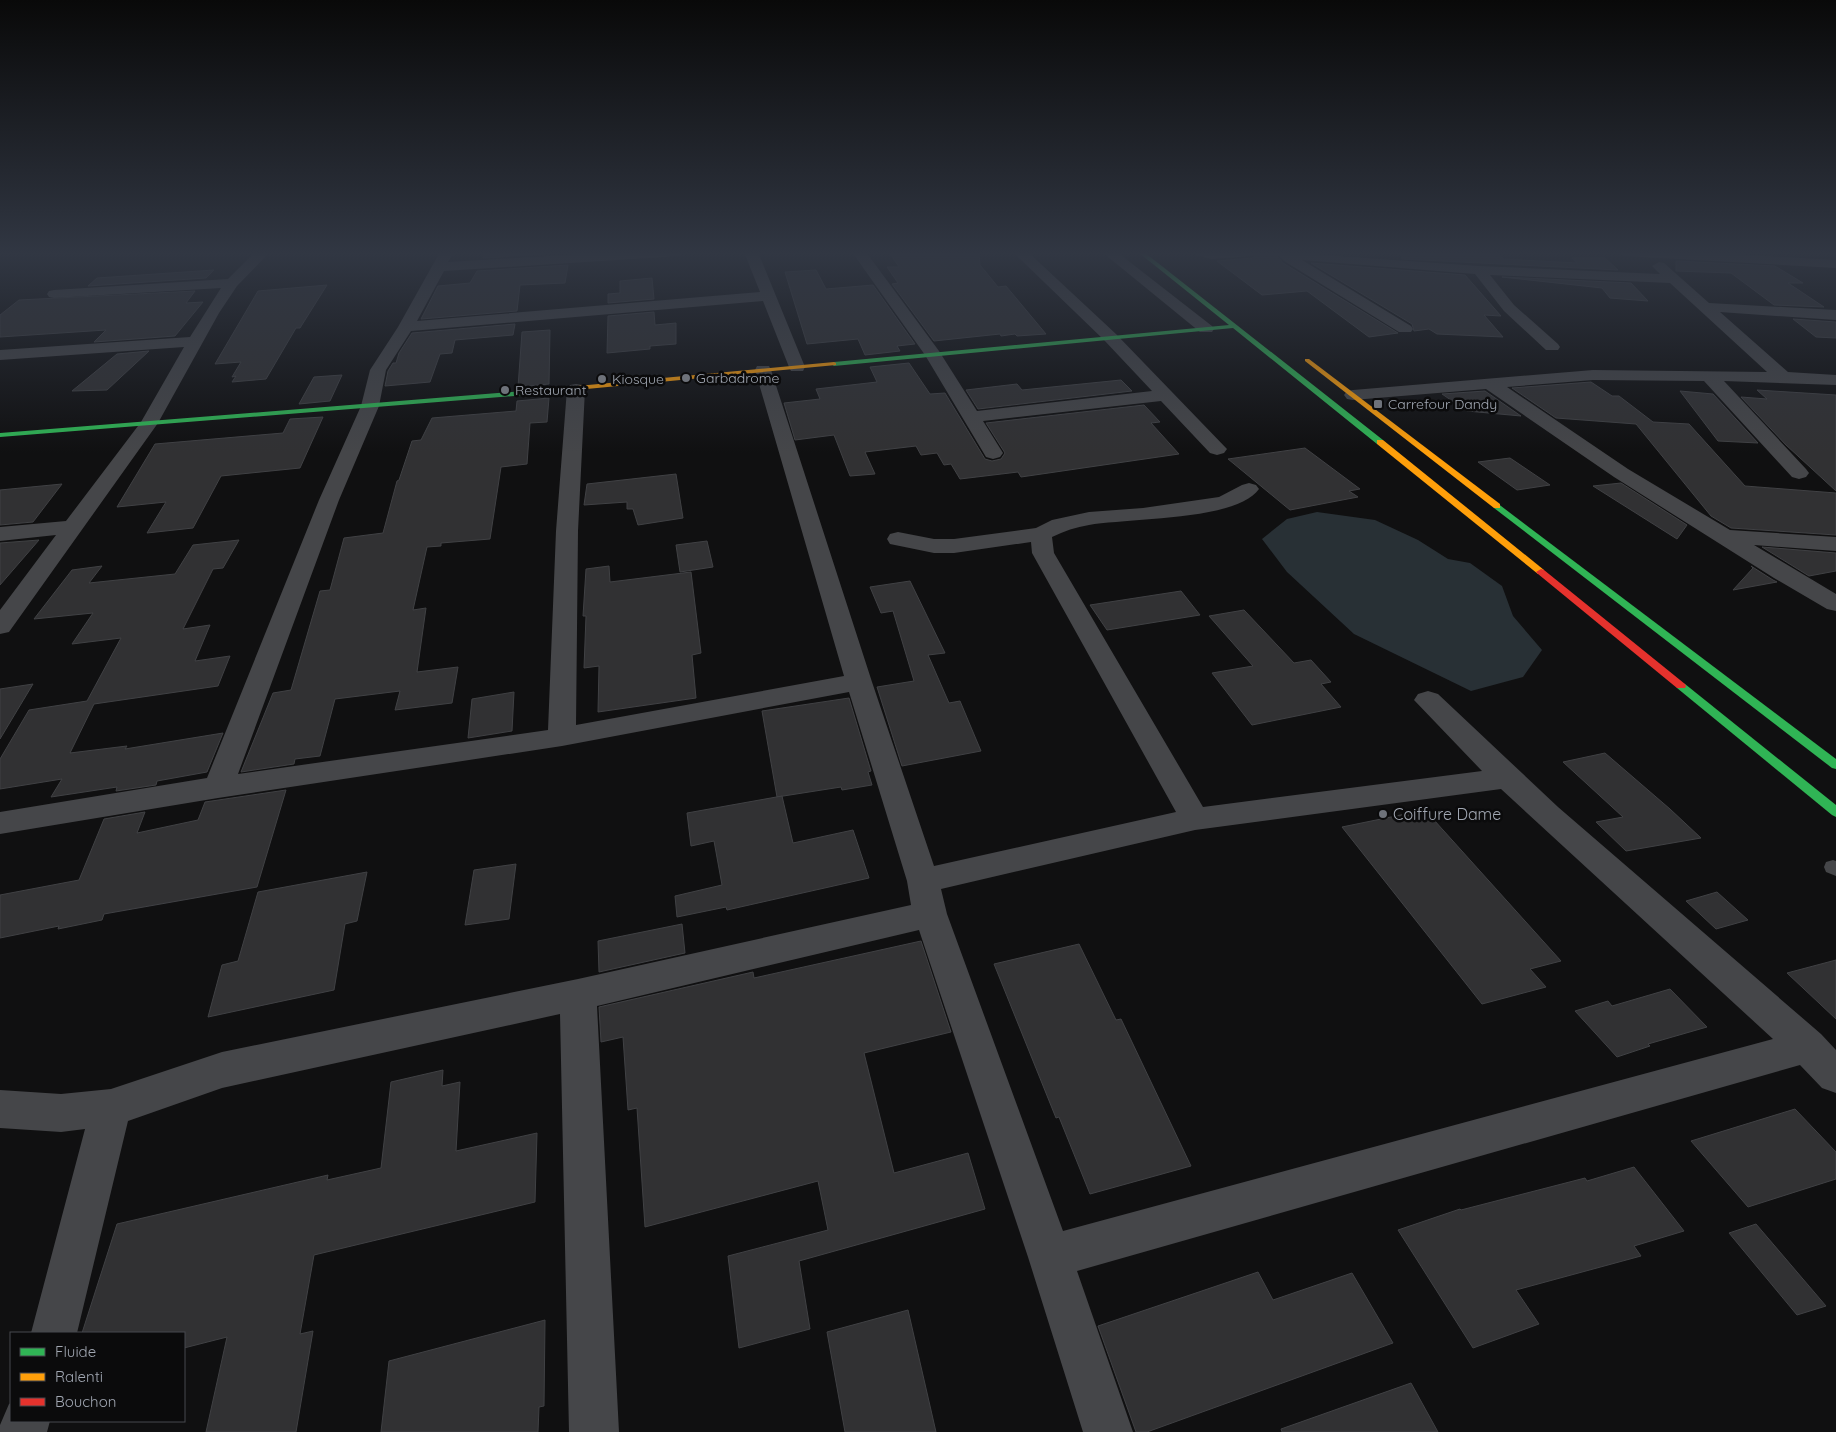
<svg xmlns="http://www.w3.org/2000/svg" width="1836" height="1432" font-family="Quicksand,sans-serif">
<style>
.water{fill:#283035}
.building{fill:#313133;stroke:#404144}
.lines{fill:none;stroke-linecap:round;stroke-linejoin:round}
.lane{fill:#454649;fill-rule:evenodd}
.street{fill:#454649;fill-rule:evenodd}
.fast{fill:#30b455;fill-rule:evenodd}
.slow{fill:#ff9f0a;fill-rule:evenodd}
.jam{fill:#e5322d;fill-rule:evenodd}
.poi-dot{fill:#6e727a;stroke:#0b0b0c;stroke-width:2}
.labels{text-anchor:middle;stroke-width:5;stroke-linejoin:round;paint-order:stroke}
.far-poi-label{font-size:14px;fill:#a1a7b2;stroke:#0b0b0c;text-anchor:start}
.poi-label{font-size:16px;fill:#a1a7b2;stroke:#0b0b0c;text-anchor:start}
</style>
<rect width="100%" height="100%" fill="#101011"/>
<path class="water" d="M1317 512 1375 520 1418 540 1448 559 1470 563 1502 586 1513 616 1542 650 1523 677 1471 691 1354 634 1287 572 1262 539 1287 519Z"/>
<g class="building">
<path d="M486 252H570L483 258Z"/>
<path d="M889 252H979L980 265 985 271 998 287 1006 286 1046 334 1017 336 1015 334 1001 336 1000 334 934 341 892 284 898 283 887 267H899Z"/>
<path d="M1261 252H1278L1277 256 1283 263 1398 333 1369 337 1307 291 1262 295 1217 261 1252 258Z"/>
<path d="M1400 252H1498L1503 259 1577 263 1572 258H1605L1618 270 1402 259Z"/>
<path d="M1676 261 1775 266 1803 283H1788L1824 307 1774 305 1731 273 1676 271Z"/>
<path d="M1311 263 1465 275 1501 316 1484 315 1503 337 1437 334 1429 329 1414 331 1412 324Z"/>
<path d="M568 265 565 283 520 285 517 311 421 319 438 286 470 283 477 271Z"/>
<path d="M214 270 206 278 88 286 97 278Z"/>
<path d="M816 270 826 289 873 285 915 344 897 346 900 351 865 355 858 339 807 344 785 272Z"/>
<path d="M1502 277 1631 283 1648 301 1610 298 1602 288Z"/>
<path d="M652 278 654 299 608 303V294L620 293V281Z"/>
<path d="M327 285 300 328H296L266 379 232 382 236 376 232 377 241 362 215 364 258 291Z"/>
<path d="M195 291 186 303 203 302 175 336 94 342 106 330 0 337V315L19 300Z"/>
<path d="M654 312 655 325 676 323V344L650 346V349L607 353 608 316Z"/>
<path d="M1793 319 1836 322V338L1816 337Z"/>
<path d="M515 324 513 335 455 340 452 353 440 354 430 382 385 386 388 371 393 363H396L399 353 412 333Z"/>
<path d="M550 330 549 384 518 387 522 332Z"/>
<path d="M149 351 107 390 72 391 117 354Z"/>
<path d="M909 363 930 394 945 393 985 459 992 461 1001 459 1005 453 986 423 1144 405 1160 422 1151 423 1179 454 1021 477 1018 472 960 479 951 464 944 465 937 453 921 455 916 446 865 452 875 474 850 476 834 435 795 440 784 403 820 399 816 389 877 382 870 367Z"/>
<path d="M342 375 330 401 299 404 314 377Z"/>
<path d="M1121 380 1132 391 978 409 966 390 1017 384 1022 390Z"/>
<path d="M1591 382 1612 396H1619L1653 422 1689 424 1745 486 1836 493V535L1731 528 1711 516 1636 424 1556 418 1512 388Z"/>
<path d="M1757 390 1836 395V491L1786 445 1741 397 1767 399Z"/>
<path d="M1485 391 1521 416 1467 411 1442 394Z"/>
<path d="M1680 391 1713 394 1758 443 1718 441Z"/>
<path d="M549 398 547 422 530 423 527 464 501 467 490 539 441 543V546L427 547 413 610 426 608 417 672 458 667 452 703 395 710 400 691 335 699 320 756 295 759 294 764 241 772 273 693 291 690 320 591 330 590 344 538 383 533 397 481 399 480 412 441 421 440 432 418 516 411 517 401Z"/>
<path d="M323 417 300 468 221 476 193 528 147 533 166 502 117 507 155 444 283 433 290 419Z"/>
<path d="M1305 448 1360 489 1349 491 1358 497 1290 510 1228 459Z"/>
<path d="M1510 458 1550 485 1517 490 1478 462Z"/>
<path d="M676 474 683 518 638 525 633 509H627V502L584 505 587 484Z"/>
<path d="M1621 483 1687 525 1677 539 1593 486Z"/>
<path d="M62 484 33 522 0 525V490Z"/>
<path d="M39 540 0 585V543Z"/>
<path d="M239 540 223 568 213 569 183 629 210 625 195 661 230 656 218 686 94 704 70 753 127 746 125 749 223 733 207 772 157 781 156 785 116 791 117 787 51 797 62 779 0 789V759L29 710 87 701 121 638 72 644 93 613 34 619 72 570 102 566 89 583 175 574 193 545Z"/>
<path d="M707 541 713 567 680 572 676 545Z"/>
<path d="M1762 547 1836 553V571L1809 576Z"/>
<path d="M609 566 610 582 691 572 701 653 692 655 696 698 598 712 599 666 584 668 586 616H583L586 569Z"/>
<path d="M1751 566 1773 580 1777 582 1733 590 1753 568Z"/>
<path d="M910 581 945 653 928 655 949 703 960 701 981 751 902 766 877 687 914 681 893 611 881 613 870 587Z"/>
<path d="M1181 591 1200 615 1107 630 1090 605Z"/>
<path d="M1244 610 1294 663 1311 660 1331 682 1321 684 1341 707 1252 725 1212 673 1253 666 1209 616Z"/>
<path d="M33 684 0 739V689Z"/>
<path d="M514 692 512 731 468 738 472 699Z"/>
<path d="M849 698 871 771 868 772 872 785 842 790 841 787 777 797 762 711Z"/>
<path d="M1605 753 1670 809 1701 838 1626 851 1596 822 1623 817 1563 762Z"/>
<path d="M286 790 257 887 104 914 102 920 58 929 59 926 0 938V895L79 880 104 819 145 812 137 833 198 820 205 802Z"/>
<path d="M782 796 793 843 853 830 869 878 727 910 726 907 677 917 675 896 722 885 714 841 691 846 687 813Z"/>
<path d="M1425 810 1561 961 1530 969 1546 987 1482 1004 1342 827Z"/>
<path d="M516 864 509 919 465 925 474 870Z"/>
<path d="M367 872 357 921 345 924 334 990 208 1017 222 965 238 961 258 892Z"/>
<path d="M1717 892 1748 920 1716 929 1686 901Z"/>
<path d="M682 924 685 953 599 972 598 941Z"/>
<path d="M921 941 951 1032 864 1053 894 1173 968 1153 985 1209 799 1261 810 1329 739 1348 728 1256 828 1230 818 1181 645 1227 637 1108 628 1110 623 1037 601 1042 599 1007 753 972 754 978Z"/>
<path d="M1079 944 1116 1020 1121 1019 1191 1166 1090 1194 1059 1117 1056 1118 994 964Z"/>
<path d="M1836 960V1019L1787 973Z"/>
<path d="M1670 989 1707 1027 1648 1044 1650 1046 1617 1057 1575 1011 1608 1001 1612 1006Z"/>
<path d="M443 1070 442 1086 460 1082 456 1151 537 1133 535 1202 314 1255 300 1334 313 1331 296 1432H206L227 1337 184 1348V1333H82L117 1224 328 1175 327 1180 381 1168 391 1082Z"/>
<path d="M1795 1109 1836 1152V1179L1748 1207 1691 1141Z"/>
<path d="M1634 1167 1684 1231 1634 1246 1641 1256 1516 1290 1539 1324 1473 1348 1398 1230 1460 1209 1461 1210 1585 1178 1587 1181Z"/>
<path d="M1756 1224 1826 1306 1797 1315 1729 1233Z"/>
<path d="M1258 1272 1273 1300 1352 1273 1393 1343 1147 1432H1136L1098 1326Z"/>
<path d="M908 1310 936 1432H845L827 1332Z"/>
<path d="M545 1320 544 1406 539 1407 538 1432H381L389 1361Z"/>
<path d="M1411 1383 1438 1432H1282L1281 1429Z"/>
</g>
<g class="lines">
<path class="lane" d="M1833 860 1836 861V876L1826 872 1824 867 1826 862Z"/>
<g class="street">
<path d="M255 252H270L237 286 219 313 158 423 9 632 0 634V610L56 535 0 541V527L66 521 141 422 184 347 0 360V350L190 337 221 288 54 298 49 297 47 294 49 291 54 290 228 279Z"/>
<path d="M440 252H454L448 262 615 252H686L679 256 444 271 417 321 760 292 744 252H758L805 367 803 371H791L789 367 763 301 411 331 386 370 379 406 339 500 238 774 548 730 556 531 567 389 570 385 576 384 582 385 585 389 578 531 576 725 844 676 755 370 757 366H769L771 370 872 682 934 866 1176 812 1032 553 1031 542 954 553H934L890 544 887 539 890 534 898 532 934 539H954L1036 528 1052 520 1089 512 1143 508 1219 497 1242 485 1249 483 1256 485 1259 489C1237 521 1127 518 1089 525 1076 527 1064 531 1052 537L1054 553 1203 807 1482 771 1414 700 1418 694 1428 691 1438 694 1558 807 1821 1034 1836 1050V1093L1822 1088 1800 1065 1077 1271 1133 1432H1083L1028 1257 919 930 597 1006 619 1432H569L560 1014 222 1088 128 1121 77 1333H31L85 1129 61 1132 0 1128V1090L61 1094 111 1089 222 1052 578 979 911 905 907 881 849 692 562 746 218 798 0 834V812L207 778 319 500 361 406 370 370 398 327ZM1501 789 1773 1039 1063 1231 947 914 941 889 1195 830Z"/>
<path d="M852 252H866L939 351 977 411 1152 391 1104 340 1013 252H1028L1116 334 1227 449 1224 453 1217 455 1210 453 1161 401 983 421 1003 453 1000 457 993 459 986 457 925 355Z"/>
<path d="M1102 252H1117L1212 326 1214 329 1212 332H1200Z"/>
<path d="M1194 252H1259L1252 256 1212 259 1196 255Z"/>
<path d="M1281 252 1479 266 1660 274 1652 266 1659 262 1664 263 1709 303 1836 310V320L1720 312 1788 372 1836 375V385L1724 381 1806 469 1809 473 1806 477 1799 479 1792 477 1704 381 1593 380 1507 387 1628 469 1730 530 1836 537V551L1754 545 1836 594V611L1827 609 1774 578 1614 477 1486 389 1353 400 1347 399 1344 395 1347 391 1353 390 1593 370 1767 372 1670 283 1490 275 1514 305 1558 344 1560 347 1558 350H1546L1504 311 1475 274 1302 260 1411 326 1413 329 1411 332H1399L1284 261 1278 255Z"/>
<path d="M1617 252H1695L1836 260V268L1624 256Z"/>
<path d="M11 1403V1421H50L47 1432H0V1425L9 1404Z"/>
</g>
<g class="fast">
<path d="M1138 252H1144L1383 440V444H1377L1233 328 834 366 831 364 834 362 1229 325Z"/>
<path d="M524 391H527V395L0 437V433Z"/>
<path d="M1497 503 1836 759V769L1832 768 1494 508 1493 506Z"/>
<path d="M1681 683 1685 684 1836 805V817L1832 815 1677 688 1676 686 1677 684Z"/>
</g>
<g class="slow">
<path d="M1305 359H1309L1500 504V508H1494L1305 361Z"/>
<path d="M834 362 836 363V365L524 395 520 393 524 391Z"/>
<path d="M1377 440H1383L1544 570V574H1538L1377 444Z"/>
</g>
<path class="jam" d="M1541 569 1544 570 1685 684 1686 686 1685 688H1677L1538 574 1536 572Z"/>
</g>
<linearGradient id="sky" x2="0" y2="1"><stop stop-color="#090909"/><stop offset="0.56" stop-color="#313743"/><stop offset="1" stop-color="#313743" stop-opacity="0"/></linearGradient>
<rect width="1836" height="453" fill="url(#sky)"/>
<g class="poi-dot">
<circle cx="686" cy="378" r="5"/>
<circle cx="602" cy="379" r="5"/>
<circle cx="505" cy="390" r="5"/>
<rect x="1373" y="399" width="10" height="10" rx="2.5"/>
<circle cx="1383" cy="814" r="5"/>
</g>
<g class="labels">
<g class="far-poi-label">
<text x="696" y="383">Garbadrome</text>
<text x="612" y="384">Kiosque</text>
<text x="515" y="395">Restaurant</text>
<text x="1388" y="409">Carrefour Dandy</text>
</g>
<g class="poi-label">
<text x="1393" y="820">Coiffure Dame</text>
</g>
</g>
<rect x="10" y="1332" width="175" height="90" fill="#0b0b0c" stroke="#47494e"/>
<rect x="20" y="1348" width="25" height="8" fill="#30b455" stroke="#47494e"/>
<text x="55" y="1357" font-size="15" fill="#a1a7b2">Fluide</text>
<rect x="20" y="1373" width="25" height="8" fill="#ff9f0a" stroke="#47494e"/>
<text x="55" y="1382" font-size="15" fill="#a1a7b2">Ralenti</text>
<rect x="20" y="1398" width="25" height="8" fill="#e5322d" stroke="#47494e"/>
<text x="55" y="1407" font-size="15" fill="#a1a7b2">Bouchon</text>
</svg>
